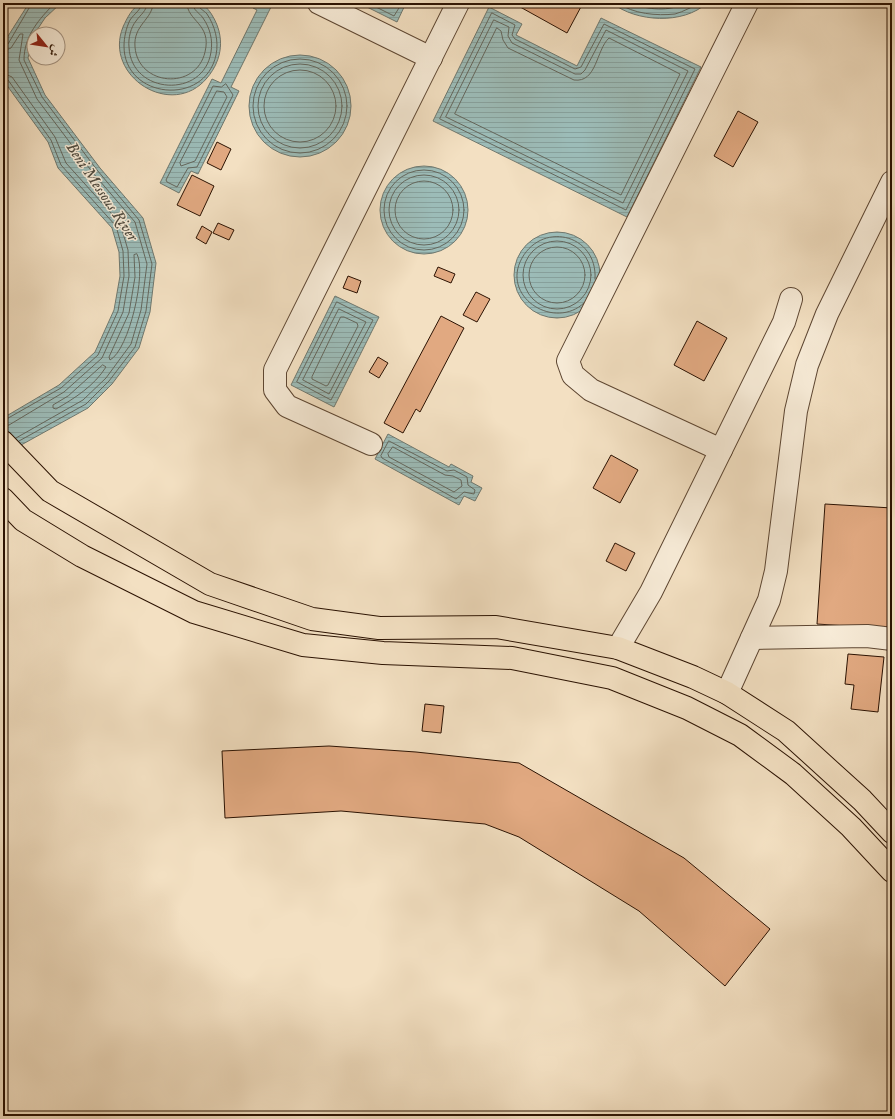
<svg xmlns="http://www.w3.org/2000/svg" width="895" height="1119" font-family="'IM FELL English',Amiri,serif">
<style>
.water{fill:url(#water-rules);stroke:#6f786f}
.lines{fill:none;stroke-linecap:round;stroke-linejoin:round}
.shore{stroke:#64675d;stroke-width:1}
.building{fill:#e1a981;stroke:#2b1202}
.minor-casing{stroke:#5d4632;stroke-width:24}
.highway-casing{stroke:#2b1202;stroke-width:24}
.minor{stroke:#f7ebd7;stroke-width:22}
.highway{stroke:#f3e0c2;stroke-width:22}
.labels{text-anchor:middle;stroke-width:3;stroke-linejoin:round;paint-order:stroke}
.water-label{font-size:16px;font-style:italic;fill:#534e42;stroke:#f7ebd7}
</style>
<defs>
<pattern id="water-rules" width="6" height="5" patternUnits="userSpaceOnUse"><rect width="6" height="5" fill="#9cbcb8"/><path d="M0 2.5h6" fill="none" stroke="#87a19d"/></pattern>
</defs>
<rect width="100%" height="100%" fill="#f3e0c2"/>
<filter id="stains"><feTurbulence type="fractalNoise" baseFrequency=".005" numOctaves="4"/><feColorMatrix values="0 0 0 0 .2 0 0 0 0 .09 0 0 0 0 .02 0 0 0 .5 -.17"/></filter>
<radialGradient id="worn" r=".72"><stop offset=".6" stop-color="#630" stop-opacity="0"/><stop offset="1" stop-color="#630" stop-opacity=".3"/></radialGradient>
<g class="water">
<path d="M29 3H61L45 18 33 36 28 58 45 95 100 168 143 218 156 263 150 312 139 348 112 384 88 408 3 455V418L59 385 95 352 114 310 120 276 119 252 112 228 58 168 48 142 3 80V44Z"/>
<path d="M141 3C159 3 180 0 198 3 204 4 209 10 212 15 225 36 223 59 207 78 172 120 103 76 123 27 127 18 132 8 141 3Z"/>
<path d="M255 3H273L231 87 239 91 198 174 191 171 179 193 160 183 212 79 221 83 257 10 253 8Z"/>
<path d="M359 3H406L397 22Z"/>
<path d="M612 3H707C683 25 636 22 612 3Z"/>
<path d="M489 7 522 24 516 35 577 66 601 18 701 67 627 217 433 121Z"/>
<circle cx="300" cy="106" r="51"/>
<circle cx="424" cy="210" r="44"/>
<circle cx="557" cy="275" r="43"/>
<path d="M335 296 379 317 334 407 291 385Z"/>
<path d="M388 434 449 467 451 464 473 476 471 482 482 488 475 501 464 496 459 505 375 459Z"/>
</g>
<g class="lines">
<g class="shore">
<path d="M142 3C141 10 134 14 130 20 126 28 124 38 124 46 124 99 205 107 216 55 219 41 215 26 207 14 204 10 198 9 198 3"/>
<path d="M147 3C147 11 140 15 136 21 131 27 128 38 129 47 131 95 204 99 211 52 213 40 210 28 203 18 199 12 193 11 193 3"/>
<path d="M153 3C153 19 133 25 135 47 138 86 196 91 205 52 212 24 187 21 187 3"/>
<path d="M368 3 394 16 402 3"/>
<path d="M618 3C633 14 657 16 675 14 683 12 693 6 701 3"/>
<path d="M628 3C651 10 666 12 688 3"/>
<path d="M492 13 515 25 512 35 515 39 575 69 581 67 604 24 695 69 626 210 440 119Z"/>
<path d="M494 20 509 27 508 36 512 43 575 74H581L585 70 606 30 688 71 623 203 446 117Z"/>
<path d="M497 28 501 31 503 40 508 48 574 80C597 83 596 50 609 38L680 74 621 195 455 114Z"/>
<path d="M3 46 8 44 32 3"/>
<path d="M3 51 11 48 20 34H23L19 60 37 99 93 173 135 222 147 264 141 310 131 344 106 378 83 400 16 438"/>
<circle cx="300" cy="106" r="47"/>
<circle cx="300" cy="106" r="42"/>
<circle cx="300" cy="106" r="36"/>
<path d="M3 73 12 77 55 137 66 163 120 223 128 250 129 276 123 312 102 358 64 392 9 425 3 426"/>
<path d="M3 78 8 80 51 140 61 165 116 226 123 251 124 276 118 311 98 355 61 388 3 421"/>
<path d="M226 84 233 95 197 167 188 168 177 187 167 182 166 180 213 86 221 87Z"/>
<path d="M217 91 224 92 227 97 195 161 181 166 180 163Z"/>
<circle cx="424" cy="210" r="40"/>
<circle cx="424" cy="210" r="35"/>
<circle cx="424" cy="210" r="29"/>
<circle cx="557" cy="275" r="34"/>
<circle cx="557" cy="275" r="28"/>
<path d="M137 254C147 272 129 350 110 360L109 357 129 313 135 277 134 255Z"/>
<path d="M337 302 373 320 331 400 297 382Z"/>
<path d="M584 303C555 330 504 299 520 262 539 220 598 233 595 279"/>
<path d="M339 309 366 322 329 394 303 380Z"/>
<path d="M341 317H344L357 323 358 326 328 385 326 386 312 379V377Z"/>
<path d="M103 365 106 367C94 386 75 398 56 409L53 408V405L68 396Z"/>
<path d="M19 441 86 404 109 381 135 347 146 311 152 264 139 220 97 170 42 97 24 60C24 36 39 19 55 3"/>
<path d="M389 441 447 471 454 470 467 477 468 485 475 490 474 494 464 492 456 499 382 458 381 456Z"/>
<path d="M393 447 445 475 453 476 461 480 462 486 454 492 389 457 388 454Z"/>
</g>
</g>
<g class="building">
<path d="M513 3H583L567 33Z"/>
<path d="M738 111 758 122 733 167 714 156Z"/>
<path d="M217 142 231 149 221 170 207 163Z"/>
<path d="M192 175 214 186 200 216 177 205Z"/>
<path d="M218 223 234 230 229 240 213 233Z"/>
<path d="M202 226 212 232 206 244 196 238Z"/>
<path d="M438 267 455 274 451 283 434 276Z"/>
<path d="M348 276 361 281 357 293 343 288Z"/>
<path d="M476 292 490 299 477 322 463 315Z"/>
<path d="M441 316 464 328 420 412 416 409 403 433 384 423Z"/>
<path d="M697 321 727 338 704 381 674 365Z"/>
<path d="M378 357 388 363 379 378 369 372Z"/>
<path d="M611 455 638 470 620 503 593 488Z"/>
<path d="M825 504 892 508V629L817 624Z"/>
<path d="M615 543 635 553 626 571 606 561Z"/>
<path d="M848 654 884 657 878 712 851 709 854 685 845 684Z"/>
<path d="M425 704 444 706 441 733 422 731Z"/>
<path d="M329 746 416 752 519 763 684 858 770 929 725 986 639 911 519 837 485 824 341 811 225 818 222 751Z"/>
</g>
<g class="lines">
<defs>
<g id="minor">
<path d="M319 3 431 58"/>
<path d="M371 444 287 406 275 390V370L458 3"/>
<path d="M721 450 591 390 573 375 568 361 747 3"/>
<path d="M752 638 867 636 892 639"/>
<path d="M618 648 651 592 784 322 791 299"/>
<path d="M727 693 769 600 776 571 796 411 807 365 827 314 892 182"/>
</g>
<g id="highway">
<path d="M3 442 50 491 210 584 312 619 379 628 496 627 618 648 693 677 727 693 786 731 862 800 892 832"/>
<path d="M3 499 23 520 82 556 194 612 303 645 383 653 512 658 612 678 687 708 740 735 793 774 851 827 892 871"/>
</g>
</defs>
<use href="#minor" class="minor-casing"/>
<use href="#highway" class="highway-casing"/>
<use href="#minor" class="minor"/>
<use href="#highway" class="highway"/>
</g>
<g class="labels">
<g class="water-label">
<text transform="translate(103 191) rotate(56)" y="6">Beni Messous River</text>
</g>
</g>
<rect width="895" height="1119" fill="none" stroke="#f3e0c2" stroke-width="16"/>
<rect x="4" y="4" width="887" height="1111" fill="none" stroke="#2b1202" stroke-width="2"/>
<rect x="8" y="8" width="879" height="1103" fill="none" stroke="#2b1202"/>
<g transform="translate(46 46) rotate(120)"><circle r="19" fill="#f7ebd7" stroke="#a59482"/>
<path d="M0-3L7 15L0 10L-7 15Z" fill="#8f2418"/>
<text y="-6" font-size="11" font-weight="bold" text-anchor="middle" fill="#2b1202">ش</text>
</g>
<rect width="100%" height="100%" filter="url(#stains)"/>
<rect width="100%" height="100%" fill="url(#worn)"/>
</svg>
